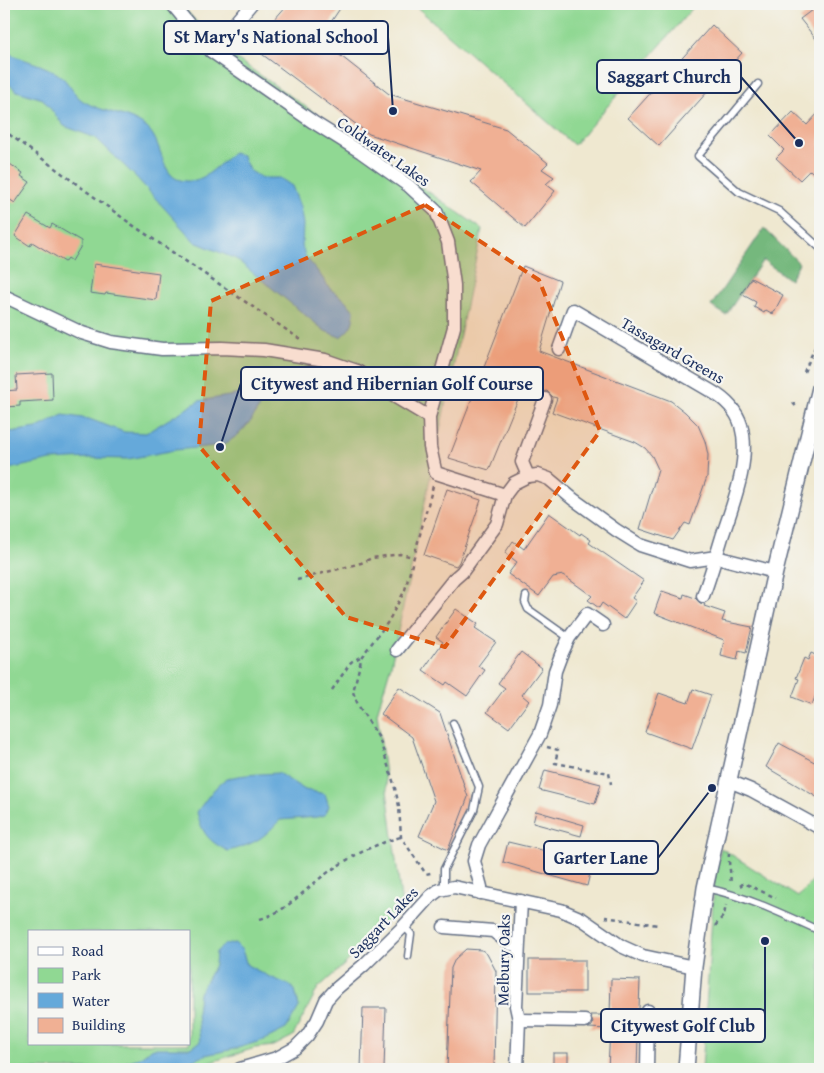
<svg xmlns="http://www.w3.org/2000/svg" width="824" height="1073" font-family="'Gentium Book Plus',serif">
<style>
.green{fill:#90d893;stroke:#568478;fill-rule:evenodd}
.forest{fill:#74b87d;stroke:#48746e}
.water{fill:#65a9da;stroke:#406c9c}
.building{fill:#f0b094}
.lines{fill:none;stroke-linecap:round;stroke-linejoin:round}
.service-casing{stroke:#657086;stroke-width:9}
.minor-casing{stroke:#657086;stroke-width:15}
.tertiary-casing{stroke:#657086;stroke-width:18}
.path{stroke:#657086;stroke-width:2.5;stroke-dasharray:4 4;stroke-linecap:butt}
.service{stroke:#fff;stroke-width:6}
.minor{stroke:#fff;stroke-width:12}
.tertiary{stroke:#fff;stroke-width:15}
.marked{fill:#de5710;fill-opacity:0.2;stroke:#de5710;stroke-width:4;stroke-dasharray:10 6;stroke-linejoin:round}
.labels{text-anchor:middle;stroke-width:4.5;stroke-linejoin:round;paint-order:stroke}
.street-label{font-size:16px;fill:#1b2f5e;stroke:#f6f6f2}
.leader{fill:none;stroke:#1b2f5e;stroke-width:2}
.callout-dot{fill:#1b2f5e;stroke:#f6f6f2;stroke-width:2}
.callout{fill:#f6f6f2;stroke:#1b2f5e;stroke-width:2}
.callout-label{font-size:18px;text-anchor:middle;font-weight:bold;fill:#1b2f5e}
</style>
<rect width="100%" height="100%" fill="#f6f6f2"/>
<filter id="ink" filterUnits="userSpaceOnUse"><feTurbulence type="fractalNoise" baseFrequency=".02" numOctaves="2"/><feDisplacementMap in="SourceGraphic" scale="10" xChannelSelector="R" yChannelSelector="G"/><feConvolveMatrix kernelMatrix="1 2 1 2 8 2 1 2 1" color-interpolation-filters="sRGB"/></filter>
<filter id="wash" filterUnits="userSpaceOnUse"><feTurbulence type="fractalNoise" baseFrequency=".0096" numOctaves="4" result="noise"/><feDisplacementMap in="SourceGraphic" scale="20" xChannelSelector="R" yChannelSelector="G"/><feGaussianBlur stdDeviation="1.12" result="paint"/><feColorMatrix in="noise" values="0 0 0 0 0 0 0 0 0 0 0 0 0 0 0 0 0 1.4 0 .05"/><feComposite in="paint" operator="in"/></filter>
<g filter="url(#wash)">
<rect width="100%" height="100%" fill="#efe8d0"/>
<g class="green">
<path d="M4 4H180L221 48 482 229 391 665 377 713 402 907 345 964 318 988 293 1036 274 1046 255 1048 189 1069H4ZM29 932H189V1044H29Z"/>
<path d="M413 4H696L574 145Z"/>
<path d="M721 848 798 897 820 872V1069H702L715 871Z"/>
</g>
<path class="forest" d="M764 228 799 263 790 280 763 260 726 315 711 306Z"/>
<g class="water">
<path d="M4 51C22 61 47 64 63 78 70 85 74 95 83 101 102 113 129 113 147 128 162 141 161 172 177 179 201 188 216 166 233 153L242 155 249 170 262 178H280L292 186 300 207 303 224 302 246 305 256 319 273 330 289 345 300 354 311C354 324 350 330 340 337L325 331 236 259 195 242 137 178 96 138 64 126 43 99 17 91 4 80Z"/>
<path d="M254 393 261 396V404L251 421 239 434 224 445 175 450 128 459 90 458 51 460 4 470V433L37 428 63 415 89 419 124 432 146 433 199 401 241 394Z"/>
<path d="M278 773 305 790 325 794 329 806 325 815 317 817 280 820C261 840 256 843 228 851 208 841 202 833 197 812 204 802 213 789 223 781 232 774 266 774 278 773Z"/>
<path d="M235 943 242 950 247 965 270 977 287 984 295 990 299 1007 286 1029 264 1040 234 1049 205 1055 173 1069H103L139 1058 153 1048H191L200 1042 197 1013 199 993 215 965 216 952 225 944Z"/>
</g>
<g id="blocks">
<g class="building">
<path d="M288 4H343L319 40 350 37 337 53 389 94 506 129 548 163 542 169 554 177 546 184 555 191 525 228 471 182 481 171 369 134 251 46Z"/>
<path d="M820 4V44L800 19Z"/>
<path d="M712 25 742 53 659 146 628 118Z"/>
<path d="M820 111V179L810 170 800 180 776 158 784 150 770 136 793 112 807 125Z"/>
<path d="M4 160 23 173 21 176 30 182 15 203 4 196Z"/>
<path d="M28 215 50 228 52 224 81 241V246L72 261 68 258 65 262 32 242 30 246 15 236Z"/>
<path d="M94 264 159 273 156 300 106 293 105 295 90 293Z"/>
<path d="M523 266 560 281 539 351 671 401 685 412 698 425 705 441 708 455 707 477 690 525 685 523 673 540 640 529 658 469 652 456 645 448 635 442 552 412 557 398 553 397 547 391 540 392 523 387 489 470 449 458Z"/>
<path d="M751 278 783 295 773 314 766 310 764 313 754 307 756 302 741 294Z"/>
<path d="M52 373 53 400 20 402V406L4 407V391L17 390 16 375Z"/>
<path d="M447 489 481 500 459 562 456 566 424 555Z"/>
<path d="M549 513 580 535 581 533 591 540 589 543 644 581 632 598 636 601 624 619 602 603 599 608 588 600 592 596 563 575 553 577 539 596 508 574 517 562 505 553 513 541 524 549Z"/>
<path d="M662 591 683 598 684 594 695 598 700 603 705 604 704 606 725 613 722 621 752 627 746 653 739 651 737 660 721 656 724 640 654 613Z"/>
<path d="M456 609 478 624 475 628 496 642 478 666 485 670 467 696 447 682 445 685 423 670 443 642 436 637Z"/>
<path d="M521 652 542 668 522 695 529 701 509 728 487 712 505 688 498 683Z"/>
<path d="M811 653 820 657V684L812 705 792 697 799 679 796 678 804 658 808 660Z"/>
<path d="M399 687 440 713 468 797 448 850 419 836 434 801 412 737 381 714Z"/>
<path d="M693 689 711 695 692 749 645 732 659 693 688 703Z"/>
<path d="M779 743 820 765V799L766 767Z"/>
<path d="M545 770 601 784 595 804 539 790Z"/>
<path d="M536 811 584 825 581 836 533 823Z"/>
<path d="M508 842 550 852V855L592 865 587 886 503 862Z"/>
<path d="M466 949 482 950 487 954 496 971 494 1069H447L451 968 455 959Z"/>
<rect x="529" y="960" width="56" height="32"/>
<path d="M611 979 640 980 637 1069H608L610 1029 588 1028 592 1026 593 1022 590 1015H610Z"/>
<path d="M363 1008H386L384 1069H361Z"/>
<rect x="553" y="1053" width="15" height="16"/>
</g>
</g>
</g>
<g filter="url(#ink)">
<use href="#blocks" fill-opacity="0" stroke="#657086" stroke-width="1"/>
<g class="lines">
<defs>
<g id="service">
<path d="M758 84 698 156 739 192 779 211 820 248"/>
<path d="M526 596 525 602 528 609 569 638"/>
<path d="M705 888C746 896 783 914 820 931"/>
<path d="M444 889V869L474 810 479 787 453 723"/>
<path d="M404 926 411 934 408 956"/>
</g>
<g id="minor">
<path d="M172 4 211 51 313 122 361 152 409 186 436 211 448 242 454 285V327L429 417 430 447 435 470 436 473 505 495"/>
<path d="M211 51 251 4"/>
<path d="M4 296 82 333 111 342 162 349 222 348 264 350 325 360 357 371 389 393 429 417"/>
<path d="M559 349 573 310 711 391C725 399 736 409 741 425 751 460 733 504 722 537 716 557 710 577 703 596"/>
<path d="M528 476 538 475 549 479 573 499 616 530 640 545 690 561 716 557 775 572"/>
<path d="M397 650 454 579 462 572 497 524 505 495 514 483 528 476 522 462 545 399"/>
<path d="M729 781 751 790 820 828"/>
<path d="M480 893 481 887 474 861 479 845 540 734 550 705 555 671 561 655 569 638 587 614 603 625"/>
<path d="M444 927 493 931 510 944 518 945"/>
<path d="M519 1020 585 1021"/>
<path d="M240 1069 277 1058 295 1048 307 1036 317 1021 326 1000 337 988 364 965 404 926 431 896 439 890 454 887 561 910 582 919 621 946 643 956 694 967"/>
<path d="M517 1069 519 1020 516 1006 521 901"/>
<path d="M647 1069 648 1011"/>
</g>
<path id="tertiary" d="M686 1069 694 967 705 888 775 572 820 388"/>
</defs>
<use href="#service" class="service-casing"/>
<use href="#minor" class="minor-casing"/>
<use href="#tertiary" class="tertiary-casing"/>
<g class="path">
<path d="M4 119 10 135 131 224 300 339 301 343"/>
<path d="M804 372 820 336"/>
<path d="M793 403 798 409"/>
<path d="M433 486 405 590 388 622 362 656 353 692 358 705 379 738 394 784 399 806 401 837 426 874 434 872"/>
<path d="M297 580 361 563 372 558 400 554 414 557"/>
<path d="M332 690 351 662 362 656"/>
<path d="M547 747 558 750 555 763 609 773 611 784"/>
<path d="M729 853C728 864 732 874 730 885"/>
<path d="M740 886 744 883 776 898"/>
<path d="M605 917 658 925"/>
<path d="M260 919C286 912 302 892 323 876 348 858 371 845 401 837"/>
<path d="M715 926 724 915 726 905"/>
</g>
<use href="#service" class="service"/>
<use href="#minor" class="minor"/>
<use href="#tertiary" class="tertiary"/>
</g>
</g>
<path class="marked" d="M425 205 539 280 600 431 445 647 346 617 199 446 211 301Z"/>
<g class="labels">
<g class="street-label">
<text transform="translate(384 151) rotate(35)" y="6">Coldwater Lakes</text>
<text transform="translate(673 350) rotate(30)" y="6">Tassagard Greens</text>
<text transform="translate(383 922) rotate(-46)" y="6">Saggart Lakes</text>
<text transform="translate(503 960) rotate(-89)" y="6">Melbury Oaks</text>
</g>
</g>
<path class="leader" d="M393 111L388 37M799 143L741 77M220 447L241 383M712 788L658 858M765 941L765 1026"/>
<g class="callout-dot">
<circle cx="393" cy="111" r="5"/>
<circle cx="799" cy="143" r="5"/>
<circle cx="220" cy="447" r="5"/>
<circle cx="712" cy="788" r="5"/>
<circle cx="765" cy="941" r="5"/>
</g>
<g class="callout">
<rect x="164" y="21" width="224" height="33" rx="5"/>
<rect x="597" y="60" width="144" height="33" rx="5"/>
<rect x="241" y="367" width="302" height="33" rx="5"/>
<rect x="544" y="841" width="114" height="33" rx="5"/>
<rect x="601" y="1009" width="164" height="33" rx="5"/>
</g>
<g class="callout-label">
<text x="276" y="43">St Mary's National School</text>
<text x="669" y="83">Saggart Church</text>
<text x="392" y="390">Citywest and Hibernian Golf Course</text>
<text x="601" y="864">Garter Lane</text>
<text x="683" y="1032">Citywest Golf Club</text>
</g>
<rect width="824" height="1073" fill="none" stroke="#f6f6f2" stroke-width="20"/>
<rect x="28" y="930" width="162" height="115" fill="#f6f6f2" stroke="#9ea6b7"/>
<rect x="38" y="947" width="25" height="8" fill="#ffffff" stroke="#9ea6b7"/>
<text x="72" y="956" font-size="15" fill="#1b2f5e">Road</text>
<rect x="38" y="968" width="25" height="15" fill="#90d893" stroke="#9ea6b7"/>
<text x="72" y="980" font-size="15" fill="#1b2f5e">Park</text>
<rect x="38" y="993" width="25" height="15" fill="#65a9da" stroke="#9ea6b7"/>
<text x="72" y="1006" font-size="15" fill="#1b2f5e">Water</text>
<rect x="38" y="1018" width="25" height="15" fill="#f0b094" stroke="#9ea6b7"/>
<text x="72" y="1030" font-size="15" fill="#1b2f5e">Building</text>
</svg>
